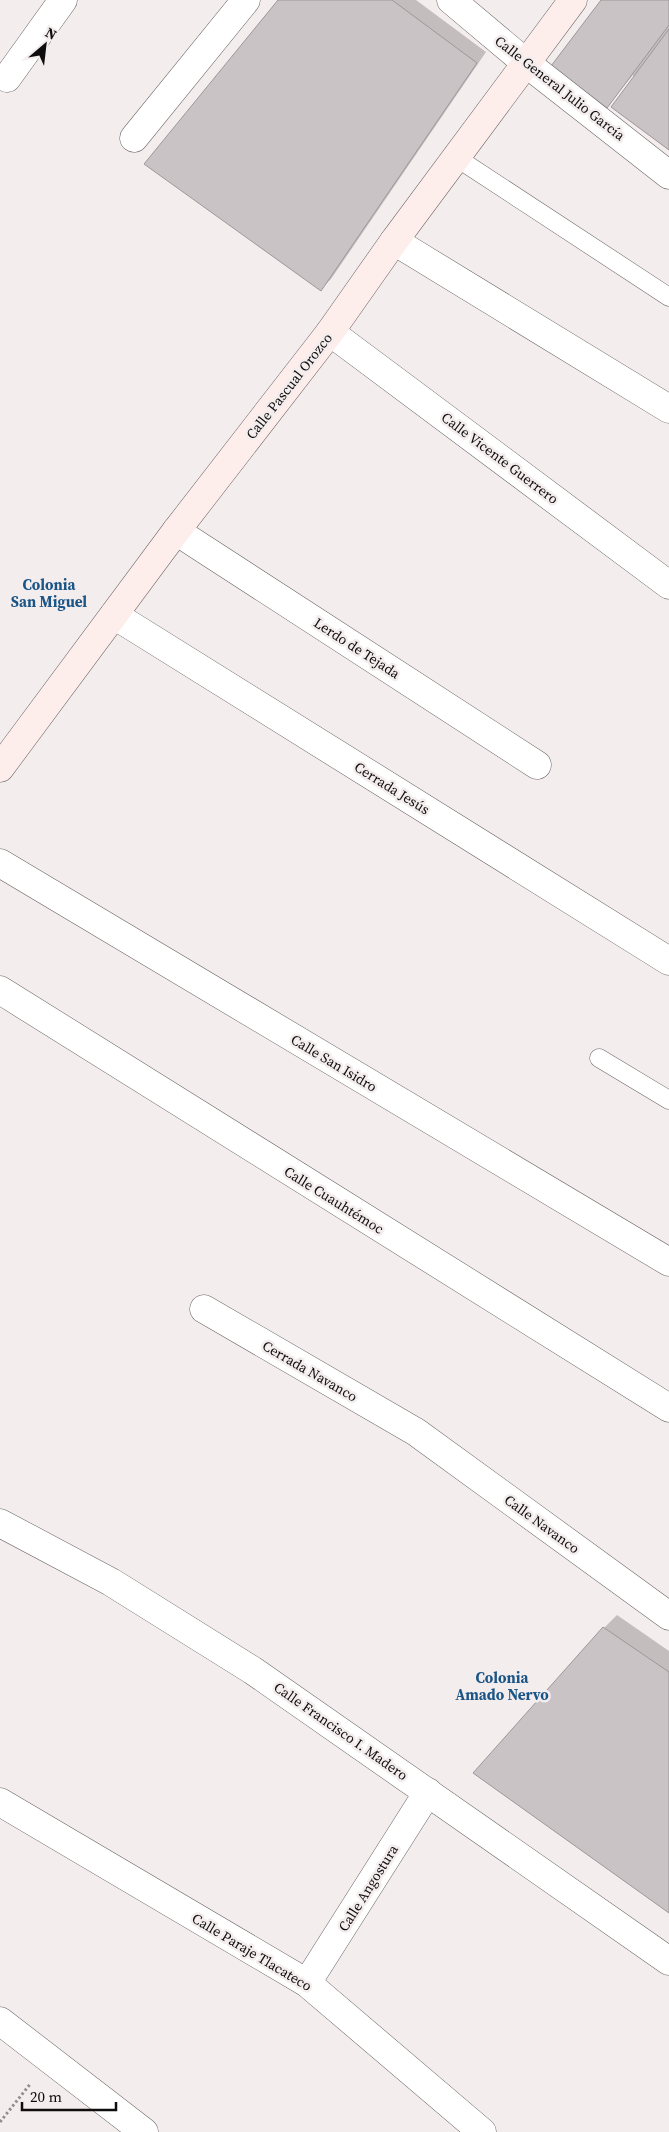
<svg xmlns="http://www.w3.org/2000/svg" width="669" height="2132" font-family="'Source Serif 4',serif">
<style>
.shadow{fill:#0003}
.building{fill:#c9c3c6;stroke:#9d979a}
.lines{fill:none;stroke-linecap:round;stroke-linejoin:round}
.lane-casing{stroke:#6d6768;stroke-width:19}
.street-casing{stroke:#6d6768;stroke-width:29}
.secondary-casing{stroke:#6d6768;stroke-width:29}
.path{stroke:#938d8e;stroke-width:3;stroke-dasharray:2.5 2.5;stroke-linecap:butt}
.lane{stroke:#fff;stroke-width:18}
.street{stroke:#fff;stroke-width:28}
.secondary{stroke:#fdedeb;stroke-width:28}
.labels{text-anchor:middle;stroke-width:5;stroke-linejoin:round;paint-order:stroke}
.street-label{font-size:14px;fill:#100d0e;stroke:#f4edee}
.neighbourhood-label{font-size:15px;font-weight:bold;fill:#1b5586;stroke:#f4edee}
</style>
<rect width="100%" height="100%" fill="#f4edee"/>
<g class="shadow">
<path d="M280 0H416L486 52 331 279 321 289Z"/>
<path d="M602 0H669V148L633 75 607 106Z"/>
<path d="M617 1615 669 1651V1912L604 1628Z"/>
</g>
<g class="building">
<path d="M278 0H392L477 63 321 291 144 164Z"/>
<path d="M601 0H669V25L607 108 551 66Z"/>
<path d="M669 29V150L611 107Z"/>
<path d="M603 1627 669 1672V1913L473 1773Z"/>
</g>
<g class="lines">
<defs>
<g id="lane">
<path d="M457 158 669 297"/>
<path d="M599 1058 669 1100"/>
</g>
<g id="street">
<path d="M451 0 526 63 669 175"/>
<path d="M7 78 63 0"/>
<path d="M134 138 246 0"/>
<path d="M394 241 669 409"/>
<path d="M330 332 669 585"/>
<path d="M176 531 537 765"/>
<path d="M114 615 669 961"/>
<path d="M0 863 669 1262"/>
<path d="M0 990 669 1408"/>
<path d="M204 1309 416 1432 669 1616"/>
<path d="M0 1523 111 1582 252 1670 669 1961"/>
<path d="M0 1802 307 1983 482 2132"/>
<path d="M307 1983 428 1792"/>
<path d="M0 2021 144 2132"/>
</g>
<path id="secondary" d="M0 768 176 531 330 332 394 241 573 0"/>
</defs>
<use href="#lane" class="lane-casing"/>
<use href="#street" class="street-casing"/>
<use href="#secondary" class="secondary-casing"/>
<path class="path" d="M0 2122 31 2083"/>
<use href="#lane" class="lane"/>
<use href="#street" class="street"/>
<use href="#secondary" class="secondary"/>
</g>
<g class="labels">
<g class="street-label">
<text transform="translate(560 88) rotate(38)" y="5">Calle General Julio García</text>
<text transform="translate(289 386) rotate(-52)" y="5">Calle Pascual Orozco</text>
<text transform="translate(500 458) rotate(37)" y="5">Calle Vicente Guerrero</text>
<text transform="translate(357 648) rotate(33)" y="5">Lerdo de Tejada</text>
<text transform="translate(392 788) rotate(32)" y="5">Cerrada Jesús</text>
<text transform="translate(334 1063) rotate(31)" y="5">Calle San Isidro</text>
<text transform="translate(334 1200) rotate(32)" y="5">Calle Cuauhtémoc</text>
<text transform="translate(310 1371) rotate(30)" y="5">Cerrada Navanco</text>
<text transform="translate(542 1524) rotate(36)" y="5">Calle Navanco</text>
<text transform="translate(341 1731) rotate(35)" y="5">Calle Francisco I. Madero</text>
<text transform="translate(368 1888) rotate(-58)" y="5">Calle Angostura</text>
<text transform="translate(252 1952) rotate(31)" y="5">Calle Paraje Tlacateco</text>
</g>
<g class="neighbourhood-label">
<text x="49" y="590">Colonia<tspan x="49" dy="17">San Miguel</tspan></text>
<text x="502" y="1683">Colonia<tspan x="502" dy="17">Amado Nervo</tspan></text>
</g>
</g>
<g transform="translate(45 45) rotate(28)" stroke="#f4edee" stroke-width="4" paint-order="stroke">
<path d="M0-4L9 19L0 12L-9 19Z" fill="#100d0e"/>
<text y="-8" font-size="14" font-weight="bold" text-anchor="middle" fill="#100d0e">N</text>
</g>
<path d="M22 2102v8h94v-8" fill="none" stroke="#100d0e" stroke-width="2.5"/>
<text x="30" y="2102" font-size="15" fill="#100d0e" stroke="#f4edee" stroke-width="4" paint-order="stroke">20 m</text>
</svg>
